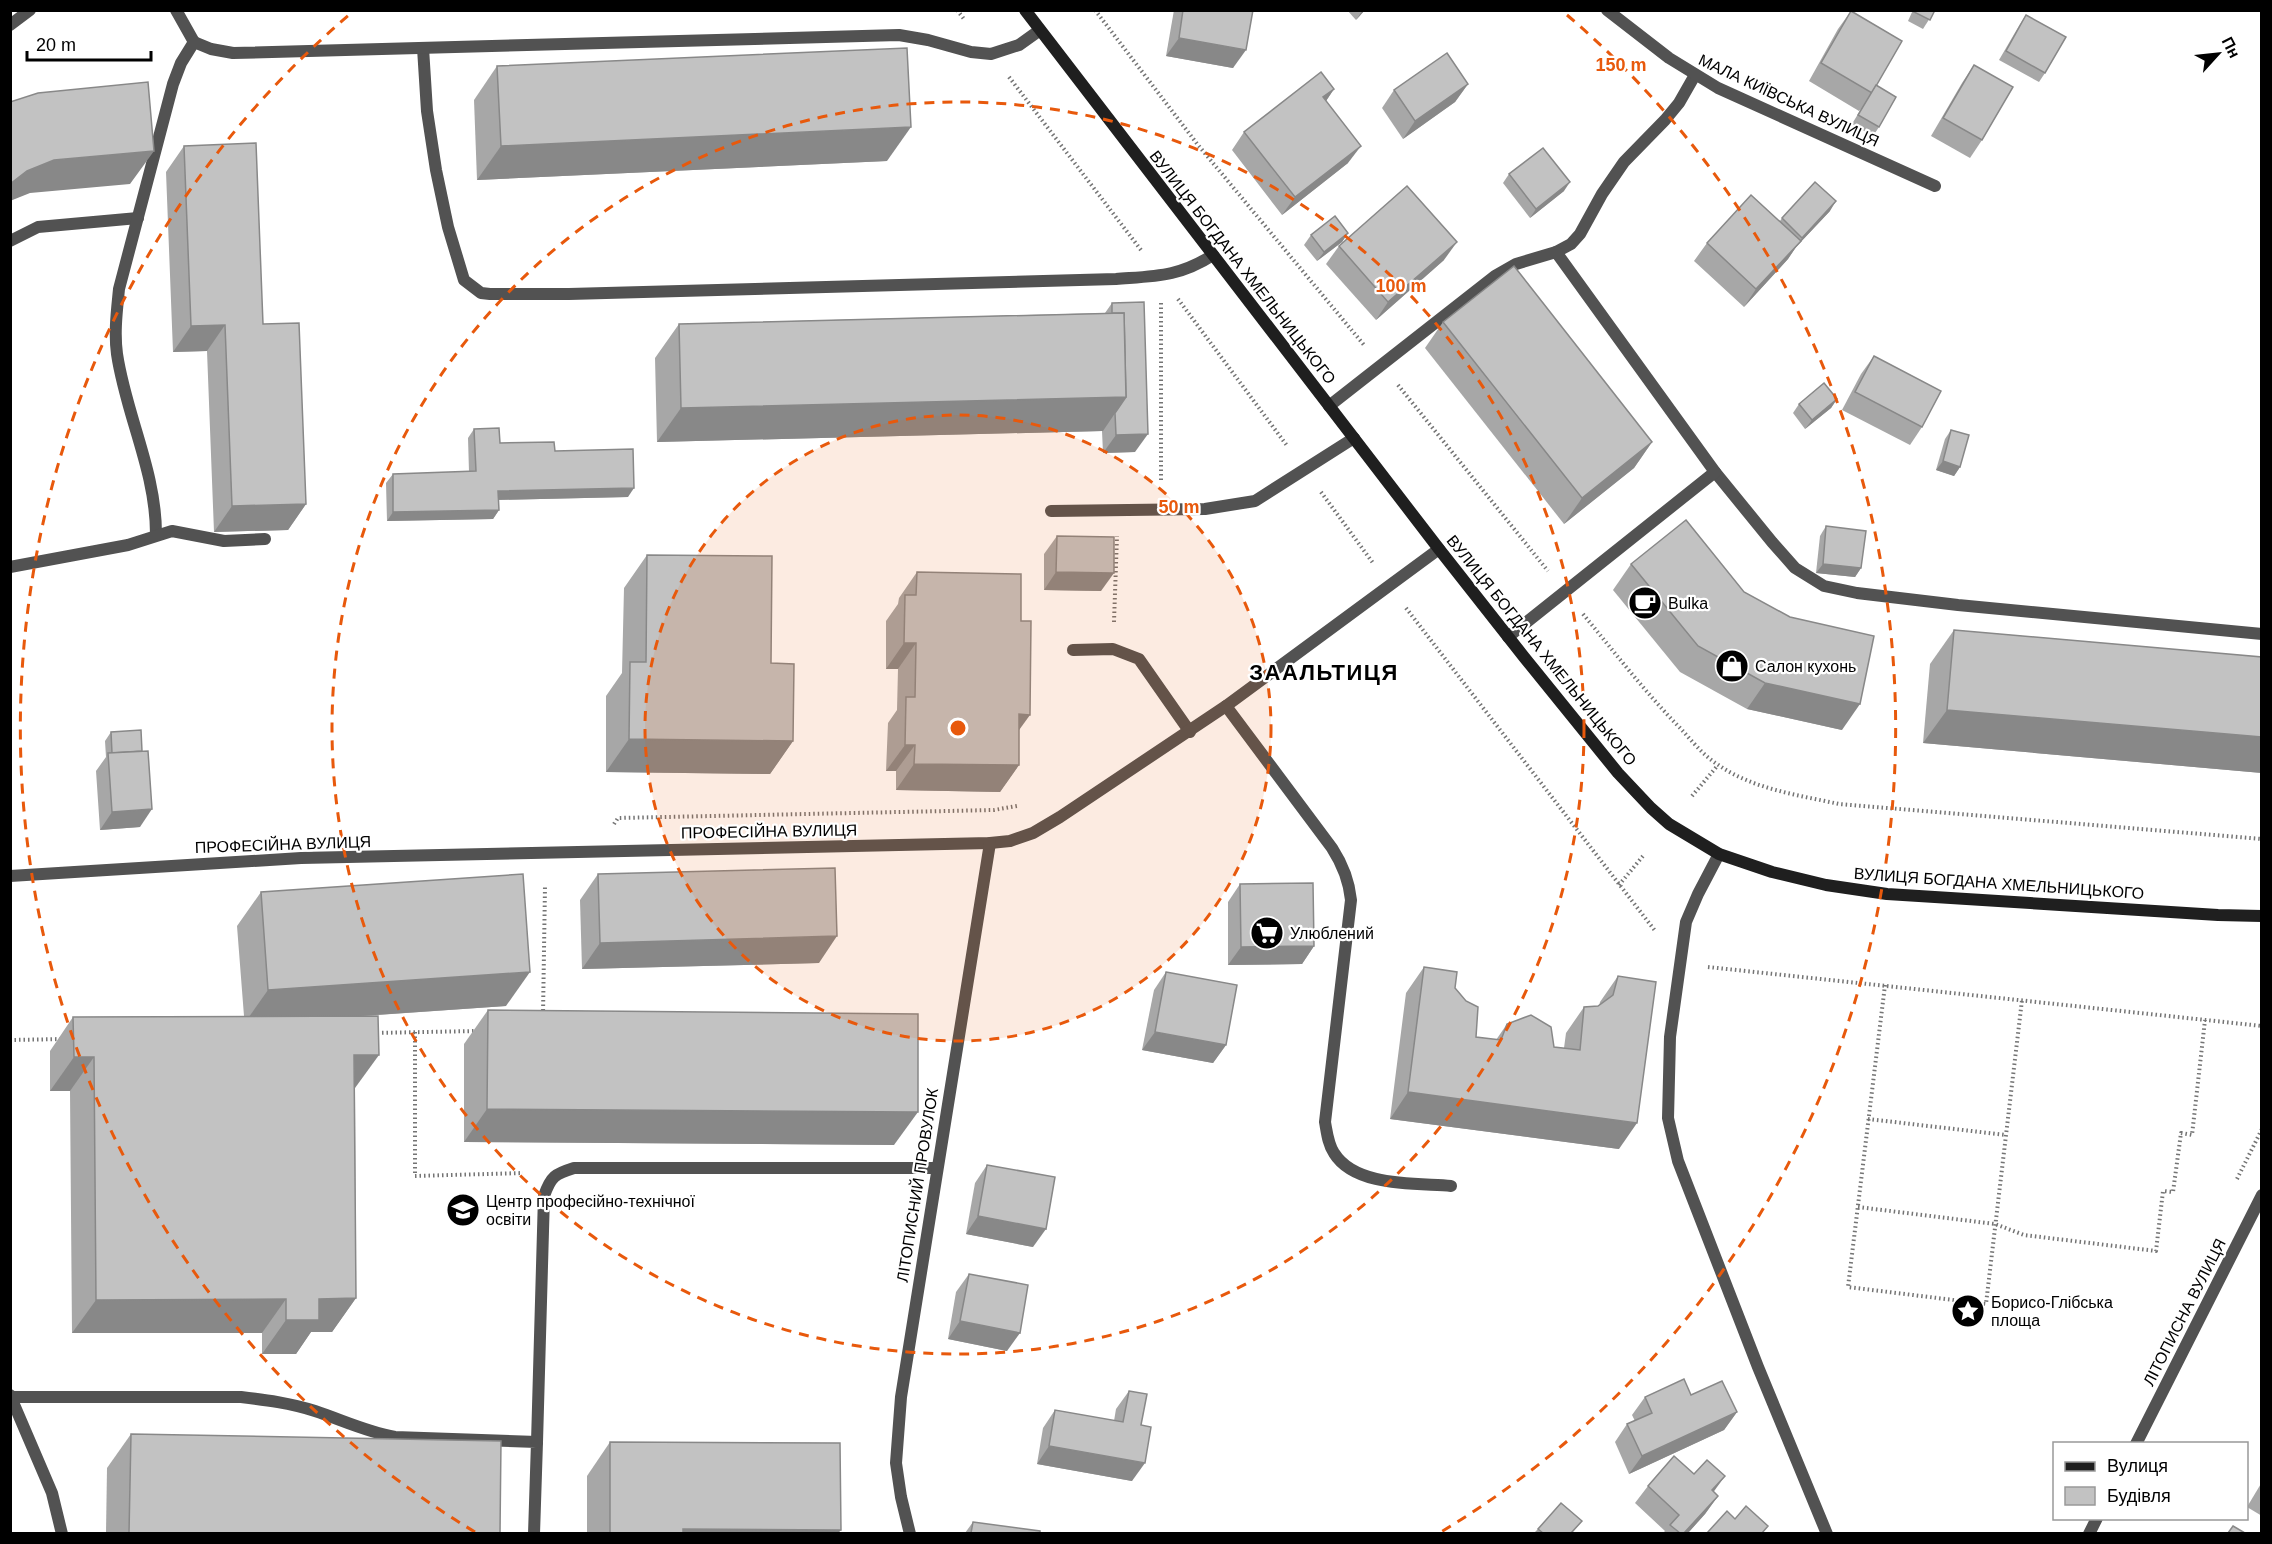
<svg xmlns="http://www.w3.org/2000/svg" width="2272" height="1544" font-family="Arial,sans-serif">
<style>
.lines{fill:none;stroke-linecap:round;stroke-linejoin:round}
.path{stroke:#747474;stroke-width:4;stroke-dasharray:1.5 3;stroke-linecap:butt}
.service{stroke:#525252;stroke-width:12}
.minor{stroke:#525252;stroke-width:12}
.secondary{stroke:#1f1f1f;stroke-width:12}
.wall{fill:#a7a7a7}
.shaded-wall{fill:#888}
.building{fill:#c2c2c2;stroke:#888;stroke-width:1.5}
.ring{fill:none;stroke:#e8590c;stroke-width:3;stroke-dasharray:10 8}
.labels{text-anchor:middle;stroke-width:4.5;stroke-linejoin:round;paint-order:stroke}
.street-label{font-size:16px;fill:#000;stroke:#fff}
.poi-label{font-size:16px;fill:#000;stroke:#fff;text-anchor:start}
.district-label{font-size:22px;font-weight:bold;letter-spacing:1.5px;fill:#000;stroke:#fff}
.centre{fill:#e8590c;stroke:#fff;stroke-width:3}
.ring-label{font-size:18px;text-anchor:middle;font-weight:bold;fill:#e8590c;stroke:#fff;stroke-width:4.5;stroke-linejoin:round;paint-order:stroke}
</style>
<rect width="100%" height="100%" fill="#fff"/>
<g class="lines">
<g class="path">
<path d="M957 10 964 19"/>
<path d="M1095 10 1198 145 1364 345"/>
<path d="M1009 77 1141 250"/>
<path d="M1178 299 1288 447"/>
<path d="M1161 303V482"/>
<path d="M1398 385 1548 571"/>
<path d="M1321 492 1373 563"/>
<path d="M1406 608 1656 932"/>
<path d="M1583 614C1615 653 1646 693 1681 729 1692 741 1703 755 1717 764 1752 789 1798 795 1839 804L2262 839"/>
<path d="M1114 622 1117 536"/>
<path d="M1692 796 1718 765"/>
<path d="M614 824 618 818 994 810 1017 806"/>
<path d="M1619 885 1643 856"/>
<path d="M1708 967 2262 1026"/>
<path d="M1885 985 1848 1287 1986 1304 2022 1000"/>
<path d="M543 1015 545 886"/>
<path d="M415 1032V1176L523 1173"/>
<path d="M373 1033 477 1031"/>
<path d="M10 1040 63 1039"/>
<path d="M1868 1119 2006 1135"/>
<path d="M2237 1179 2262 1129"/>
<path d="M1858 1207 1995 1224 2024 1235 2156 1251 2163 1191 2173 1192 2181 1133 2192 1135 2205 1020"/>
</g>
<g class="service">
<path d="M176 10 194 42"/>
<path d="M423 48 427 111 436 170 448 227 464 280 481 293 490 294H569L1116 279C1155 276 1179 277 1213 255"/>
<path d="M10 241 38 227 138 218"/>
<path d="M1556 252 1571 244 1580 234 1602 194 1624 162 1665 120 1679 103 1695 75"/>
<path d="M1329 406 1495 276 1516 264 1556 252 1715 472 1772 542 1795 568 1824 586 1857 593 1958 605 2262 634"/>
<path d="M1051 511 1205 509 1255 501 1354 438"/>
<path d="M156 534C156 471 126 415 117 354 114 332 117 310 119 289L173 84 181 63 194 42 211 49 233 53 899 35 928 40 971 52 991 54 1019 45 1040 30"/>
<path d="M10 567 128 545 172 531 224 541 265 539"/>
<path d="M1508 637 1715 472"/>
<path d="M1073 650 1113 649 1139 659 1190 732"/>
<path d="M1226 706 1332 848C1343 865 1349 880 1351 900L1325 1122C1327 1133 1328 1144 1334 1153 1355 1187 1415 1183 1451 1186"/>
<path d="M10 1395 52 1493 62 1534"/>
<path d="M11 1397H241C266 1400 290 1403 315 1411 342 1420 367 1432 395 1437L537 1442 534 1534"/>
<path d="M537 1442 544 1196C551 1176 555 1174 574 1168H937"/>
</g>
<g class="minor">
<path d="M1607 10 1669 58 1718 88 1935 186"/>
<path d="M10 25 30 10"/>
<path d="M1719 854 1698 894 1686 922 1670 1037 1668 1118 1678 1161 1758 1367 1827 1534"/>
<path d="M10 876 301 858 990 843 1010 841 1033 833 1060 817 1226 706 1439 549"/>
<path d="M2136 1444 2262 1195"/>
<path d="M910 1534 901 1497 896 1463 901 1397 990 843"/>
<path d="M2089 1534 2097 1518"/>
</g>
<path class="secondary" d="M1025 10 1439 549 1524 657 1618 773 1651 808 1669 824 1719 854 1772 872 1826 885 1887 894 2218 915 2262 916"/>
</g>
<g class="wall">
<path d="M1174 10H1253L1233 68 1166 56Z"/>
<path d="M1347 10H1365L1356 20Z"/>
<path d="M1913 10H1935L1923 29 1908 21Z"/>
<path d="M1851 11 1876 85 1879 127 1873 136 1852 124 1861 109 1859 111 1809 81 1838 29Z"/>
<path d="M2026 15 2045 73 2039 82 1999 60 2020 24Z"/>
<path d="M1974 65 1982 140 1970 158 1931 136 1962 83Z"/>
<path d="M497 66 887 161 477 180 474 100Z"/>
<path d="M1468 84 1455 102 1403 139 1382 108 1394 90Z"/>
<path d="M1334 89 1326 101 1348 163 1282 215 1232 150 1244 132Z"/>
<path d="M184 146 263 324 306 504 288 530 214 532 207 351 173 352 166 172Z"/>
<path d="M1509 174 1564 191 1530 218 1503 183Z"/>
<path d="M1830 211 1796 247 1788 259 1744 307 1694 261 1707 243 1780 221 1782 218Z"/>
<path d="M1348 233 1342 242 1317 261 1304 245 1311 235Z"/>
<path d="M1339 246 1444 260 1376 320 1326 264Z"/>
<path d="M1112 303 1135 452 1103 453 1102 431 657 442 655 358 679 324 1105 313Z"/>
<path d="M1443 322 1652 442 1634 468 1564 524 1425 348Z"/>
<path d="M1874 356 1922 427 1910 445 1842 410 1861 374Z"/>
<path d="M1837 399 1831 408 1805 429 1793 413 1799 404Z"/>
<path d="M474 429 500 443 628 497 499 500V510L493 519 387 521 386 483 393 474 469 472 468 438Z"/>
<path d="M1951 430 1960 467 1954 476 1936 470 1945 439Z"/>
<path d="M1826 526 1861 568 1855 577 1816 573 1820 536Z"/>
<path d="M1057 536 1101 591 1044 590V554Z"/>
<path d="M647 555 771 663 793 741 770 774 606 772V696L622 673 624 588Z"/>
<path d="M1631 564 1744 592 1842 730 1747 709 1680 672 1613 590Z"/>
<path d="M917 572 1019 730V765L1000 792 896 790V771H886L888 723 897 710 898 669H886V621L898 604 899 598Z"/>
<path d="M1954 630 2262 657V773L1923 743 1930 664Z"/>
<path d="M111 732 142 751 140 827 100 830 96 771 106 757 105 741Z"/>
<path d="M598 874 819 963 582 969 580 900Z"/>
<path d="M1240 884 1314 946 1302 964 1228 965V902Z"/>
<path d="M261 892 506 1006 363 1016 355 1088 356 1298 332 1332H311L296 1354H262V1333H72L70 1091H50V1051L73 1017 244 1016 237 926Z"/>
<path d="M1424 967 1455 988 1476 1037 1496 1040 1507 1024 1554 1047 1564 1048 1566 1033 1584 1007 1599 1006 1600 1002 1618 976 1619 1149 1390 1119 1406 993Z"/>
<path d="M1166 972 1226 1045 1213 1063 1142 1050 1154 990Z"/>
<path d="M488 1010 894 1145 464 1142V1044Z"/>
<path d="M987 1165 1033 1247 966 1234 975 1183Z"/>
<path d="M969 1274 1007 1351 948 1339 956 1292Z"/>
<path d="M1129 1391 1141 1425 1132 1481 1037 1464 1043 1428 1055 1410 1114 1421 1116 1409Z"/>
<path d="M1691 1395 1737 1412 1724 1430 1629 1474 1615 1442 1627 1424 1635 1421 1632 1415 1645 1397Z"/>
<path d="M131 1434 500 1533H106L107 1468Z"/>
<path d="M610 1442 841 1530 838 1533H587V1476Z"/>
<path d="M2262 1482V1516L2247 1507Z"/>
<path d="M1648 1486 1713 1492 1718 1496 1705 1514 1688 1533H1663L1665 1531 1635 1503Z"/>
<path d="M1582 1521 1572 1533H1534L1538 1529Z"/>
<path d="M973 1522 1040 1533H965Z"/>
</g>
<g class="shaded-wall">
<path d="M1365 10 1356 20 1362 11Z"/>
<path d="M1179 38 1246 50 1233 68 1166 56Z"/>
<path d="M1468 84 1455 102 1403 139 1415 121Z"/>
<path d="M1334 89 1322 107 1323 97Z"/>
<path d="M911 127 887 161 477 180 501 146Z"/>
<path d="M1361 146 1348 163 1282 215 1295 197Z"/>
<path d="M154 151 130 184 30 193 10 201V184L27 171 54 160Z"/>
<path d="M1570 182 1564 191 1530 218 1536 209Z"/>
<path d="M1836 201 1830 211 1796 247 1788 259 1744 307 1756 289Z"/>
<path d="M1348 233 1342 242 1317 261 1324 252Z"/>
<path d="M1457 242 1444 260 1376 320 1388 302Z"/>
<path d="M225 325 207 351 173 352 191 326Z"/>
<path d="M1126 397 1103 431 657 442 681 408Z"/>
<path d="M1837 399 1831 408 1805 429 1812 420Z"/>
<path d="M1148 434 1135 452 1103 453 1116 435Z"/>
<path d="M1652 442 1634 468 1564 524 1582 498Z"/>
<path d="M1943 461 1960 467 1954 476 1936 470Z"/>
<path d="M634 488 628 497 492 500 498 491Z"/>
<path d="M306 504 288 530 214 532 232 506Z"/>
<path d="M499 510 493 519 387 521 393 512Z"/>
<path d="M1823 564 1861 568 1855 577 1816 573Z"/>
<path d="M1056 572 1114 573 1101 591 1044 590Z"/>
<path d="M904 643H916L898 669H886Z"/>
<path d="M1765 683 1860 704 1842 730 1747 709Z"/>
<path d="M1947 710 2262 737V773L1923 743Z"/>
<path d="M1019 714 1030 715 1011 741Z"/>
<path d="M629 739 793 741 770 774 606 772Z"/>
<path d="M905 745H915L896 771H886Z"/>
<path d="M914 764 1019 765 1000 792 896 790Z"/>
<path d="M152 809 140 827 100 830 112 812Z"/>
<path d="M837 936 819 963 582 969 600 943Z"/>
<path d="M1314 946 1302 964 1228 965 1241 947Z"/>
<path d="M530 972 506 1006 244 1024 268 990Z"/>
<path d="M1155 1032 1226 1045 1213 1063 1142 1050Z"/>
<path d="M354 1055H379L355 1088Z"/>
<path d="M74 1057H94L70 1091H50Z"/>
<path d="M1408 1092 1637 1123 1619 1149 1390 1119Z"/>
<path d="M487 1109 918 1112 894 1145 464 1142Z"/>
<path d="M978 1216 1046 1229 1033 1247 966 1234Z"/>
<path d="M356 1298 332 1332H311L296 1354H262L286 1320 319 1299Z"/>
<path d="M286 1299 262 1333H72L96 1300Z"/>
<path d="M960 1321 1020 1333 1007 1351 948 1339Z"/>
<path d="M1737 1412 1724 1430 1629 1474 1642 1456Z"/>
<path d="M1049 1446 1145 1463 1132 1481 1037 1464Z"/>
<path d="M1725 1476 1712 1494V1490Z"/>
<path d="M1718 1496 1705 1514 1688 1533H1684Z"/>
<path d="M683 1529 841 1530 838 1533H679Z"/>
</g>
<g class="building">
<path d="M1183 10H1253L1246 50 1179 38Z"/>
<path d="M1915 10H1935L1930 20 1914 12Z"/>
<path d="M1851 11 1902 41 1872 93 1821 63Z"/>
<path d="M2026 15 2066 37 2045 73 2006 51Z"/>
<path d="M907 48 911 127 501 146 497 66Z"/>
<path d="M1447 53 1468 84 1415 121 1394 90Z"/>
<path d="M1974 65 2013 87 1982 140 1943 118Z"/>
<path d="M1321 72 1334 89 1323 97 1361 146 1295 197 1244 132Z"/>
<path d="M148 82 154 151 54 160 27 171 10 184V102L38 93Z"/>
<path d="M1876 85 1896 97 1879 127 1858 115Z"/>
<path d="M256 143 263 324 299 323 306 504 232 506 225 325 191 326 184 146Z"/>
<path d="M1543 148 1570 182 1536 209 1509 174Z"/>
<path d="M1815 182 1836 201 1802 238 1782 218Z"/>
<path d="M1407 186 1457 242 1388 302 1339 246Z"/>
<path d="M1751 195 1801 241 1756 289 1707 243Z"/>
<path d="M1335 216 1348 233 1324 252 1311 235Z"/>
<path d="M1514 266 1652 442 1582 498 1443 322Z"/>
<path d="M1144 302 1148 434 1116 435 1115 413 1126 397 1124 313H1112V303Z"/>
<path d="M1124 313 1126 397 681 408 679 324Z"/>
<path d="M1874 356 1941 391 1922 427 1855 392Z"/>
<path d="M1824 383 1837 399 1812 420 1799 404Z"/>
<path d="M499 428 500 443 554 442 555 451 633 449 634 488 498 491 499 510 393 512V474L476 471 474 429Z"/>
<path d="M1951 430 1969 435 1960 467 1943 461Z"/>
<path d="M1686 520 1744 592 1790 617 1874 636 1860 704 1765 683 1698 646 1631 564Z"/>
<path d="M1826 526 1866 531 1861 568 1823 564Z"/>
<path d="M1057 536 1114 537V573L1056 572Z"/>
<path d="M647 555 772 556 771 663 794 664 793 741 629 739 630 662H646Z"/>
<path d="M917 572 1021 574V621H1031L1030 715 1019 714V765L914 764 915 745H905L906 697H915L916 643H904L905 595H916Z"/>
<path d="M1954 630 2262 657V737L1947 710Z"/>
<path d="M141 730 142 751 112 753 111 732Z"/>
<path d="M148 751 152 809 112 812 108 753Z"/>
<path d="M835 868 837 936 600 943 598 874Z"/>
<path d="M523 874 530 972 268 990 261 892Z"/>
<path d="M1313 883 1314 946 1241 947 1240 884Z"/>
<path d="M1424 967 1457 972 1455 988 1466 1001 1478 1007 1476 1037 1501 1040 1507 1024 1531 1015 1551 1027 1554 1047 1580 1050 1584 1007 1598 1006 1613 995 1618 976 1656 982 1637 1123 1408 1092Z"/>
<path d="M1166 972 1237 985 1226 1045 1155 1032Z"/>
<path d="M488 1010 918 1014V1112L487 1109Z"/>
<path d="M378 1016 379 1055H354L356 1298 319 1299V1320H286V1299L96 1300 94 1057H74L73 1017Z"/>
<path d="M987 1165 1055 1177 1046 1229 978 1216Z"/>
<path d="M969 1274 1028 1285 1020 1333 960 1321Z"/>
<path d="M1684 1379 1691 1395 1722 1381 1737 1412 1642 1456 1627 1424 1652 1413 1645 1397Z"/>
<path d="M1129 1391 1147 1394 1141 1425 1151 1427 1145 1463 1049 1446 1055 1410 1123 1422Z"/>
<path d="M131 1434 501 1441 500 1533H129Z"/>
<path d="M610 1442 840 1443 841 1530 683 1529V1533H610Z"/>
<path d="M1674 1456 1694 1474 1707 1460 1725 1476 1712 1490 1718 1496 1684 1533H1680L1670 1525 1679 1515 1648 1486Z"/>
<path d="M1561 1503 1582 1521 1571 1533H1543L1538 1529Z"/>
<path d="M1746 1506 1768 1526 1762 1533H1707L1727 1511 1735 1519Z"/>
<path d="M973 1522 1040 1531V1533H971Z"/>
<path d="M2233 1526 2245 1533H2228Z"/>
</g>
<circle cx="958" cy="728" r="313" fill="#e8590c" fill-opacity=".12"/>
<g class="ring">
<circle cx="958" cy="728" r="313"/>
<circle cx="958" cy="728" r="626"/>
<path d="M475 1532A938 938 0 0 1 349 15M1567 15A938 938 0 0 1 1441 1532"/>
</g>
<defs>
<symbol id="cafe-disc" viewBox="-11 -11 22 22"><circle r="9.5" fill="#000" stroke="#fff"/><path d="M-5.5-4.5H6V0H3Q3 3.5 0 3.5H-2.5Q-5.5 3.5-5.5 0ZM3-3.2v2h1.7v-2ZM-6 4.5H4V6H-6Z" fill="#fff"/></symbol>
<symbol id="shop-disc" viewBox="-11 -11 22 22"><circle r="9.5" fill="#000" stroke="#fff"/><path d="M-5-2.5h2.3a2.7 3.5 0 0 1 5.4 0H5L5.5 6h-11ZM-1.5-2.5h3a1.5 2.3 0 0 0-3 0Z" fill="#fff"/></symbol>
<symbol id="supermarket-disc" viewBox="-11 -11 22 22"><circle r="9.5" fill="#000" stroke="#fff"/><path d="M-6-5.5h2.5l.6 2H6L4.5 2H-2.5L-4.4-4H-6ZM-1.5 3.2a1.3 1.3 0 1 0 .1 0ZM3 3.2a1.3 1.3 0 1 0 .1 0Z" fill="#fff"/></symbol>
<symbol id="university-disc" viewBox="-11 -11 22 22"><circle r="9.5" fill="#000" stroke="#fff"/><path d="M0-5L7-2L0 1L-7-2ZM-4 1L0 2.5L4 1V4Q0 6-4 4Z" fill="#fff"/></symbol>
<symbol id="sight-disc" viewBox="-11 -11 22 22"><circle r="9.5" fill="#000" stroke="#fff"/><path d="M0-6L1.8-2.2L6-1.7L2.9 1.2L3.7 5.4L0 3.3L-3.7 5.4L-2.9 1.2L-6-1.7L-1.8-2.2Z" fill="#fff"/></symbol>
</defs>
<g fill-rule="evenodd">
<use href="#cafe-disc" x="1626" y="584" width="38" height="38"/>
<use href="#shop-disc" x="1713" y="647" width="38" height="38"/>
<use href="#supermarket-disc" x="1248" y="914" width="38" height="38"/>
<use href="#university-disc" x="444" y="1191" width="38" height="38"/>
<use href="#sight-disc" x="1949" y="1292" width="38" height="38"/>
</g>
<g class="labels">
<g class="street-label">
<text transform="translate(1789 100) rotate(25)" y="6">МАЛА КИЇВСЬКА ВУЛИЦЯ</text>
<text transform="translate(1243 267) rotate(52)" y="6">ВУЛИЦЯ БОГДАНА ХМЕЛЬНИЦЬКОГО</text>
<text transform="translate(1542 650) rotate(51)" y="6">ВУЛИЦЯ БОГДАНА ХМЕЛЬНИЦЬКОГО</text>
<text transform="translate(769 831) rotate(-1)" y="6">ПРОФЕСІЙНА ВУЛИЦЯ</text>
<text transform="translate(283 844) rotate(-2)" y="6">ПРОФЕСІЙНА ВУЛИЦЯ</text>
<text transform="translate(1999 883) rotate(4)" y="6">ВУЛИЦЯ БОГДАНА ХМЕЛЬНИЦЬКОГО</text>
<text transform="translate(917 1185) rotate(-81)" y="6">ЛІТОПИСНИЙ ПРОВУЛОК</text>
<text transform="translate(2184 1312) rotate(-63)" y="6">ЛІТОПИСНА ВУЛИЦЯ</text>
</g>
<g class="poi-label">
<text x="1668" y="609">Bulka</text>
<text x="1755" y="672">Салон кухонь</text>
<text x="1290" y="939">Улюблений</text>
<text x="486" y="1207">Центр професійно-технічної<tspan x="486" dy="18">освіти</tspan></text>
<text x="1991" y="1308">Борисо-Глібська<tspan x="1991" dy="18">площа</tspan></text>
</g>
<g class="district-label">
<text x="1324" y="680">ЗААЛЬТИЦЯ</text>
</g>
</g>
<circle cx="958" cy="728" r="9" class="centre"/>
<g class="ring-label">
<text x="1621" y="71">150 m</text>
<text x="1401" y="292">100 m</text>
<text x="1179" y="513">50 m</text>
</g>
<rect width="2272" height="1544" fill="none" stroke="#000000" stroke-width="24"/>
<rect x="2053" y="1442" width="195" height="78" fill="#ffffff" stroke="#999999" stroke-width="1.5"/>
<rect x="2065" y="1462" width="30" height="9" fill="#1f1f1f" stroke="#999999" stroke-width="1.5"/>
<text x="2107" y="1472" font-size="18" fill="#000000">Вулиця</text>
<rect x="2065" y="1487" width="30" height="18" fill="#c2c2c2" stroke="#999999" stroke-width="1.5"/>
<text x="2107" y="1502" font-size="18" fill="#000000">Будівля</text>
<g transform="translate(2218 54) rotate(63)" stroke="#ffffff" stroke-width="4.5" paint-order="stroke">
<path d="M0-4.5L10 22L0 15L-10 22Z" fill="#000000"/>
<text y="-9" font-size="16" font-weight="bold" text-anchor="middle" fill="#000000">Пн</text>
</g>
<path d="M27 51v9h124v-9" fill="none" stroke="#000000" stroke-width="3"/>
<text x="36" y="51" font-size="18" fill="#000000" stroke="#ffffff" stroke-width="4.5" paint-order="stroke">20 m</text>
</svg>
